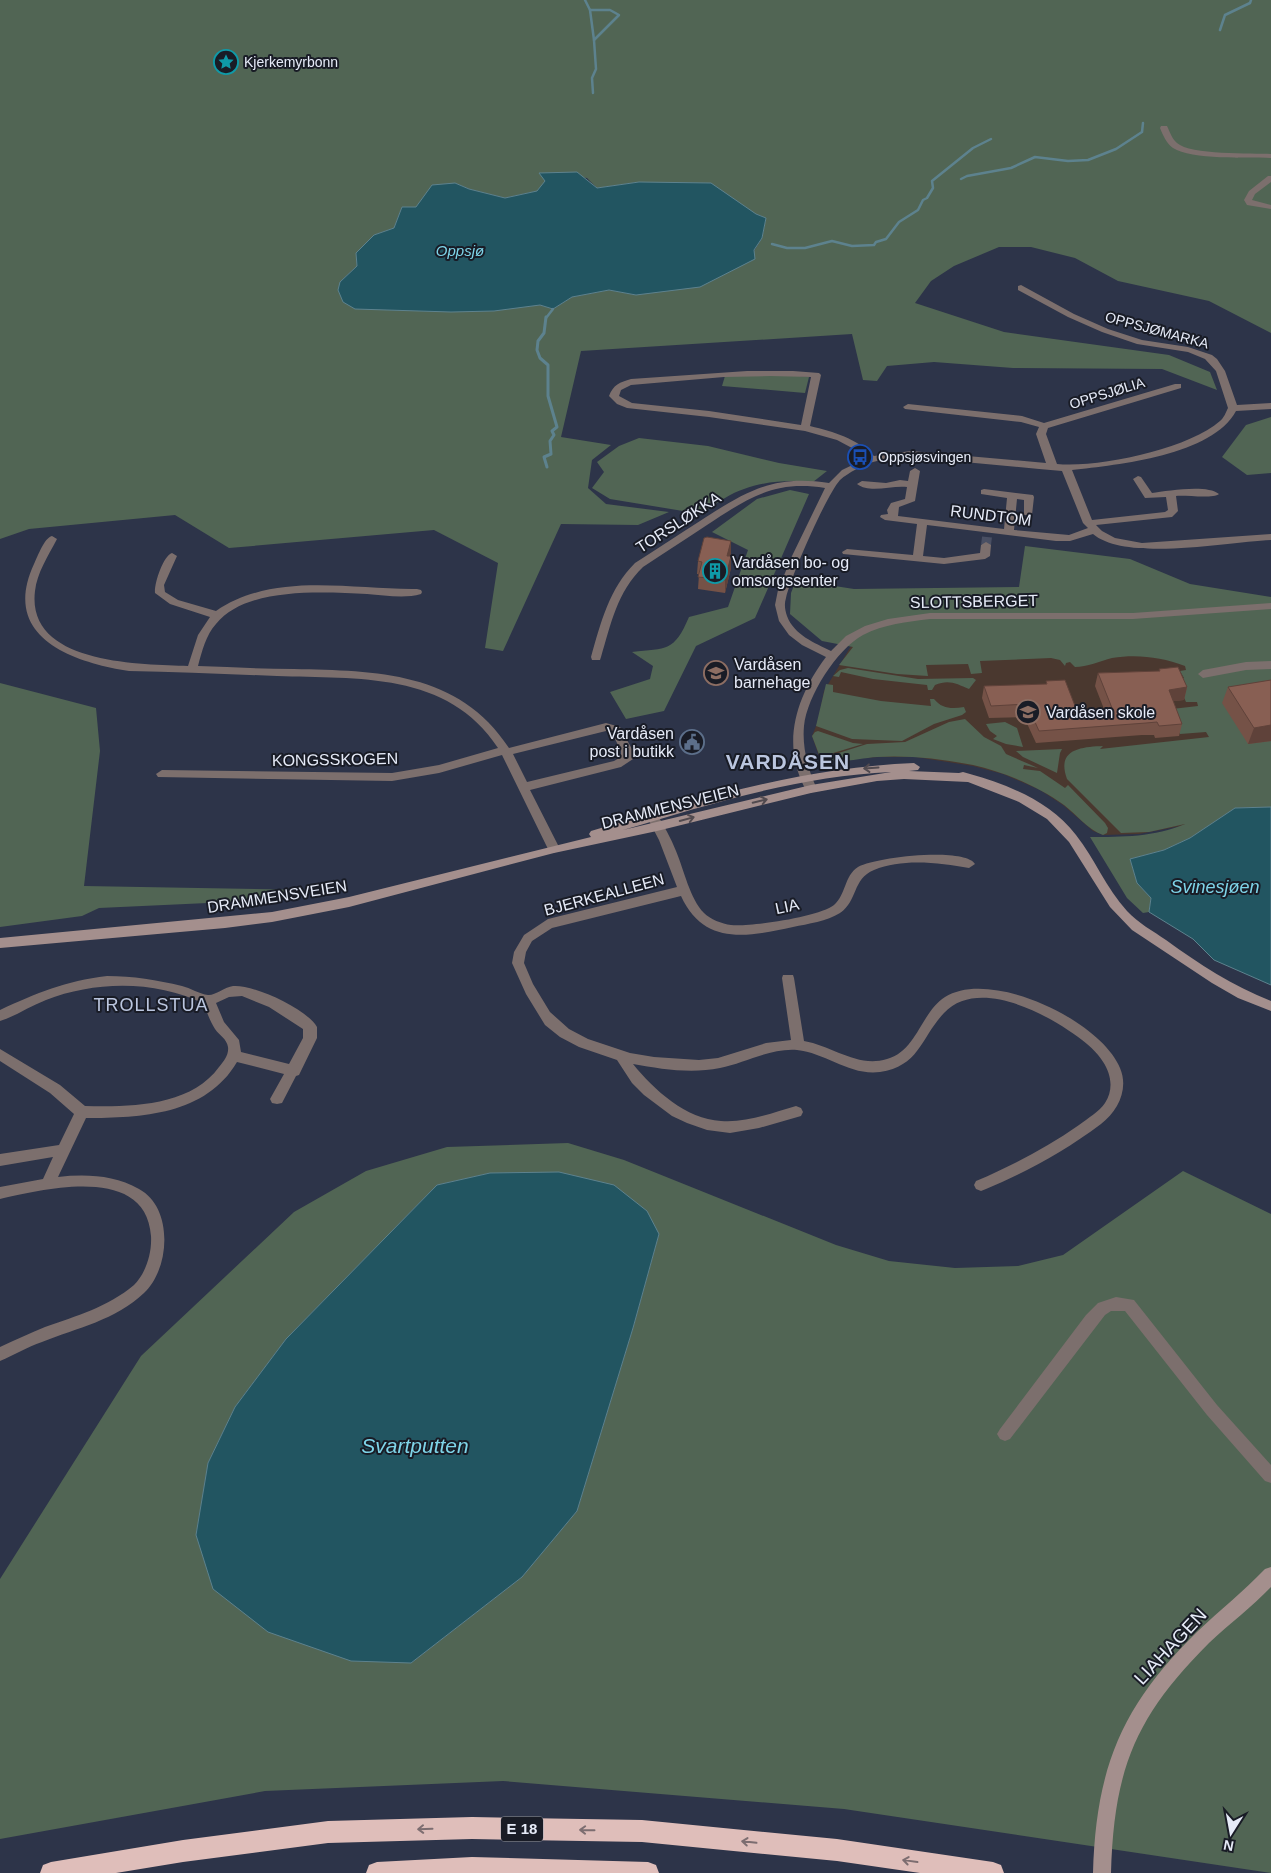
<svg xmlns="http://www.w3.org/2000/svg" width="1271" height="1873" font-family="Arial,sans-serif">
<style>
.education{fill:#4a382f}
.green{fill:#516554;fill-rule:evenodd}
.water{fill:#225561;stroke:#5d828e}
.lines{fill:none;stroke-linecap:round;stroke-linejoin:round}
.stream-far1{stroke:#5d828e;stroke-width:2.5}
.stream{stroke:#5d828e;stroke-width:3}
.minor-tunnel{stroke:#494f63;stroke-width:10;stroke-dasharray:10 5;stroke-linecap:butt}
.minor{fill:#7c6f6d;fill-rule:evenodd}
.secondary{fill:#a48f8d;fill-rule:evenodd}
.motorway{fill:#dfbeba;fill-rule:evenodd}
.wall{fill:#755247}
.shaded-wall{fill:#5f423a}
.building{fill:#885f53;stroke:#5f423a}
.oneway{stroke:#514a4f}
.oneway2{stroke:#7c6d70}
.labels{text-anchor:middle;stroke-width:4;stroke-linejoin:round;paint-order:stroke}
.far-poi-label{font-size:14px;fill:#e6ebf8;stroke:#191c26;text-anchor:start}
.far-street-label{font-size:14px;fill:#e6ebf8;stroke:#191c26}
.far-water-label{font-size:15px;font-style:italic;fill:#7ed4e8;stroke:#191c26}
.shield{fill:#191c26;stroke:#a8adb9;stroke-width:1}
.shield-label{font-size:15px;font-weight:bold;fill:#e6ebf8}
.street-label{font-size:16px;fill:#e6ebf8;stroke:#191c26}
.poi-label{font-size:16px;fill:#e6ebf8;stroke:#191c26;text-anchor:start}
.water-label{font-size:18px;font-style:italic;fill:#7ed4e8;stroke:#191c26}
.neighbourhood-label{font-size:18px;letter-spacing:1px;fill:#bbc6df;stroke:#191c26}
.near-street-label{font-size:19px;fill:#e6ebf8;stroke:#191c26}
.district-label{font-size:21px;font-weight:bold;letter-spacing:1px;fill:#bbc6df;stroke:#191c26}
.near-water-label{font-size:21px;font-style:italic;fill:#7ed4e8;stroke:#191c26}
</style>
<rect width="100%" height="100%" fill="#2d3449"/>
<path class="education" d="M861 636 1178 647 1243 801 1186 825 1139 834 1103 835 1093 831 1063 805 1040 790 1003 774 973 766 916 757H879L823 760 819 756 812 736 818 721 824 691 851 646Z"/>
<g class="green">
<path d="M0 0H1271V333L1209 301 1118 281 1075 258 1031 247H999L954 266 931 281 915 303 1004 332 1169 355 1210 372 1217 390 1162 369 1013 368 934 362 887 366 877 381 863 380 852 334 581 351 561 437 611 445 592 460 588 488 606 504 669 512 638 525 561 524 503 651 485 648 498 563 434 530 229 548 175 515 29 529 0 539ZM540 173 587 178 597 188 639 182 756 214 766 218 762 238 754 251 636 295 609 290 572 297 553 309 540 305 518 306 340 282 357 266 356 253 374 235 394 228 402 207H416L455 183 469 189 505 198 537 191 546 181Z"/>
<path d="M780 374 809 377 805 393 722 386 725 376Z"/>
<path d="M1271 417V473L1247 475 1222 457 1246 425Z"/>
<path d="M639 438 708 446 779 463 827 471 813 482C789 480 766 481 744 489 728 494 712 507 697 516L683 511 610 499 592 488 604 472 597 462 619 446Z"/>
<path d="M790 490 809 494 755 618 696 646 664 711 626 719 610 692 650 679 653 666 632 652C667 648 674 652 689 617L728 607 748 550 712 532 757 499Z"/>
<path d="M1025 546 1130 559 1190 584 1271 597V807L1235 808 1190 838 1164 850 1130 859 1137 883 1151 898 1149 912 1143 913 1127 898 1090 837C1122 837 1155 837 1185 824L1149 832 1121 833 1067 779C1056 749 1081 747 1103 746L1100 749 1209 737 1206 732 1180 734 1174 719 1163 710 1198 706 1197 702H1186L1177 681 1184 678 1180 671 1186 670 1185 666C1161 657 1137 654 1112 658 1100 661 1087 667 1075 667L1070 662 1066 663 1065 666 1060 660 1051 658 980 661 982 673 971 674 968 664 926 665 928 676 897 674 839 665 853 647 822 641 790 614 791 593 796 580 854 589 1019 587Z"/>
<path d="M848 668 918 679 973 678 976 680 969 689C957 684 949 679 935 685L932 690H928L927 685 873 679 841 672 839 677 833 676 840 670Z"/>
<path d="M0 683 96 708 100 751 84 886 313 890 251 901 99 908 82 916 0 927Z"/>
<path d="M826 684 833 685V692L881 701 931 706 930 699H934C942 709 952 709 964 707L966 712 962 715 934 724 902 741 852 739 816 726Z"/>
<path d="M965 719 984 737 1001 746 1006 754 1038 768 1024 765 1023 769 1040 771 1065 788 1068 785 1105 823 1108 828 1107 833 1103 835C1087 829 1077 815 1064 805 1038 786 1004 772 973 765 942 759 909 755 877 757 861 758 840 764 824 759L826 757 867 744 905 742 949 722Z"/>
<path d="M1005 722 1017 728 1023 747 1006 744 993 739 997 736 990 731 986 724Z"/>
<path d="M818 731 853 743 863 744 820 757 812 736 815 732Z"/>
<path d="M1062 749 1060 753 1057 773 1023 757 1016 751Z"/>
<path d="M568 1143 624 1160 836 1245 889 1261 955 1268 1018 1266 1063 1255 1183 1171 1271 1214V1873L844 1809 503 1781 265 1791 0 1839V1579L141 1356 294 1212 366 1171 447 1147ZM490 1173 523 1174 659 1234 633 1328 577 1511 522 1577 411 1663 196 1535 208 1463 235 1407 286 1339 437 1185Z"/>
</g>
<g class="water">
<path d="M577 172 597 188 639 182 711 183 756 214 766 218 762 238 754 250 755 259 700 287 636 295 609 290 572 297 553 309 540 305 494 311 451 312 355 309 343 302 338 290 340 282 357 266 356 253 374 235 394 228 402 207H416L432 185 455 183 469 189 505 198 537 191 545 181 539 173Z"/>
<path d="M1271 807V985L1214 960 1193 939 1149 912 1151 898 1137 883 1130 859 1164 850 1190 838 1235 808Z"/>
<path d="M559 1172 614 1185 647 1211 659 1234 633 1328 577 1511 522 1577 411 1663 351 1661 268 1632 213 1589 196 1535 208 1463 235 1407 286 1339 437 1185 490 1173Z"/>
</g>
<g class="lines">
<g class="stream-far1">
<path d="M585 0 590 10 594 40 596 69 592 78 593 93"/>
<path d="M590 10H610L619 15 594 40"/>
<path d="M1220 30 1225 15 1250 3 1251 0"/>
<path d="M961 179 967 176 1011 168 1035 157 1068 161 1088 160 1116 149 1142 132 1143 123"/>
<path d="M772 244 787 248H805L832 241 852 246 874 245 876 242 886 239 899 222 918 210 923 200 927 198 933 188 932 181 973 148 991 139"/>
<path d="M546 318 553 309"/>
</g>
<path class="stream" d="M546 317 544 333 538 341 537 350 540 358 548 365V396L557 427 552 431 554 435 550 441 551 454 544 457 547 467"/>
<path class="minor-tunnel" d="M986 545 987 537"/>
<g class="minor">
<path d="M1161 126H1167C1170 132 1172 139 1177 143 1190 155 1252 153 1271 154V158C1248 157 1191 160 1173 148 1166 143 1163 135 1160 128Z"/>
<path d="M1268 176H1271V182L1255 194 1252 200 1271 205V209L1247 205 1244 200 1249 191Z"/>
<path d="M1021 285 1074 314 1108 329 1142 340 1188 347 1212 355 1217 359 1225 371 1237 405 1271 403V409L1236 411C1213 455 1118 465 1072 470L1092 520 1165 512 1168 510 1166 497 1145 498 1133 479 1138 476 1141 477 1152 493C1167 491 1207 484 1219 494 1213 499 1186 495 1176 496L1178 511 1172 517 1096 525 1102 531 1115 538 1142 543 1271 534V540C1228 542 1126 562 1093 534L1070 541H1056L927 525 923 556 944 558 980 553 981 545 986 542 991 545 990 556 985 559 944 564 843 554 842 552 847 549 913 555 917 524 885 520 880 517 881 515 888 514 887 510 891 503 905 499 907 487C892 485 870 494 857 484L862 481 886 483 900 480 908 481 910 471 915 468 920 471 915 501 899 507 898 516 1004 529 1007 498 981 494V490L984 489 1033 495 1034 497 1032 515H1024V500L1017 499 1014 530 1069 535 1088 528 1083 523 1062 471C1030 468 997 465 964 462 934 459 903 453 873 462 862 466 849 472 840 480 826 496 791 576 786 598 784 604 785 610 787 616 794 635 815 643 831 651L846 636 865 626 888 619 930 613H1133L1271 603V609L1133 619H930C907 622 884 624 863 635 837 649 807 696 804 726 802 747 808 770 817 789L811 793 807 792C780 745 796 697 826 657L802 645 789 635 779 621 775 605 778 590 792 556 825 488C774 480 748 498 707 525 686 539 664 553 643 567 617 592 611 624 601 657L600 660H592L591 657C601 622 609 589 635 563 657 549 678 535 700 521 745 492 773 474 829 483L842 470 865 459 852 448 837 440 805 431 709 417 627 408 617 404 609 396C613 385 620 382 631 379L747 371H793L819 373 821 375 810 426C835 432 855 438 874 456L911 451 1046 463 1036 434 1039 427 1021 422 905 409 903 407 908 404 1022 416 1044 423 1175 384H1181V388L1048 428 1046 434 1057 464C1099 468 1188 449 1220 421 1224 418 1226 412 1228 408L1216 371 1205 359 1188 352 1137 344 1102 332 1068 317 1018 290V286ZM770 376 811 377 801 425 709 411 632 403 619 396 621 390 631 385 724 377Z"/>
<path d="M52 536 57 539C48 556 37 573 35 591 26 665 141 664 188 666L198 635 210 617 170 604 155 593C154 584 163 556 172 553L177 556 164 585 165 592 178 600 216 611C274 571 352 590 417 589L421 590 422 592 421 594C404 599 384 595 367 594 324 592 247 586 216 624 206 635 202 651 198 666 230 667 262 669 294 669 376 671 459 671 509 748L606 723 620 727 633 751V759L621 767 530 790 560 849 554 853 548 849 502 755 439 773 392 781 158 777 156 774 162 770 392 773 439 765 498 748C448 671 357 679 277 676 228 674 178 672 129 671 72 662 0 637 34 564 38 556 44 538 52 536ZM606 731 612 733 621 751V757L614 761 527 782 513 754Z"/>
<path d="M1271 661V669L1246 670 1203 678 1198 674 1203 670 1246 662Z"/>
<path d="M653 813 657 814C664 826 671 838 676 851 684 870 690 899 704 913 710 919 722 924 731 925 750 927 819 917 834 905 846 895 844 876 858 867 876 857 964 847 975 864L969 868C940 863 903 858 874 870 852 879 858 901 840 913 827 921 808 924 793 927 747 937 704 946 681 896L552 928 532 941 526 952 524 963 533 984 550 1012 569 1029 588 1039 630 1053 654 1057 699 1060 718 1058 766 1043 791 1040 782 978 783 975H793L794 978 804 1041C833 1046 857 1068 887 1059 917 1051 921 1012 945 997 991 968 1101 1021 1120 1068 1129 1089 1118 1111 1101 1124 1065 1151 1027 1172 986 1189L981 1191 976 1189 974 1185 976 1181C1013 1165 1046 1148 1079 1125 1088 1118 1099 1112 1105 1103 1119 1081 1104 1058 1087 1044 1054 1017 980 975 944 1013 921 1037 920 1066 880 1072 850 1076 826 1053 797 1050 770 1048 745 1063 720 1068 691 1074 661 1069 633 1064 654 1090 686 1119 721 1121 746 1123 772 1113 796 1106L801 1108 803 1112 801 1116 759 1128 730 1133 707 1130 687 1123 672 1116 644 1095 632 1083 617 1060 579 1047 560 1037 545 1025 526 994 512 963 514 952 524 935 548 919 677 887 659 840 647 817Z"/>
<path d="M107 976C133 976 157 980 182 986 190 988 200 994 208 995 214 996 225 987 233 986 253 984 307 1009 317 1027V1038L299 1075 296 1076 282 1103 277 1104 272 1103 270 1099 284 1074 237 1062C206 1115 141 1118 86 1118L58 1177C86 1174 114 1175 139 1189 174 1208 170 1269 144 1293 116 1320 77 1328 42 1342 27 1347 14 1355 0 1361V1347C15 1340 30 1333 45 1327 76 1316 108 1307 134 1285 146 1273 152 1253 151 1236 146 1164 45 1189 0 1199V1187L43 1179 53 1157 0 1166V1154L59 1145 74 1114 50 1093 0 1061V1049L60 1085 85 1106C129 1107 190 1107 219 1067 224 1061 229 1055 228 1047 227 1039 219 1035 215 1029 210 1021 207 1013 204 1004 156 980 95 981 46 1000 30 1006 16 1016 0 1021V1010C37 993 65 981 107 976ZM242 996 269 1007 303 1029V1038L289 1064 241 1052 239 1040 224 1022 216 1003 229 997Z"/>
<path d="M1116 1297 1134 1300 1217 1405 1271 1465V1483L1265 1481 1207 1415 1125 1311H1111L1105 1315 1010 1439 1005 1441 1000 1439 997 1434 1000 1429 1086 1315 1098 1303Z"/>
</g>
<g class="secondary">
<path d="M914 763 920 767 918 770 909 771 959 773 963 772 970 774C1009 785 1051 802 1076 835 1095 859 1106 888 1127 911 1138 923 1153 931 1166 940 1199 964 1233 986 1271 1001V1011L1238 998 1212 983 1132 930 1110 907 1069 842 1047 819 1019 802 968 782 904 779 877 781 811 793 657 831 554 853 349 907 272 922 225 928 0 948V938L272 912 349 897 591 837 589 834 591 831C698 799 801 768 914 763ZM891 772 811 785 623 830C710 804 799 776 891 772Z"/>
<path d="M1271 1567V1587C1252 1607 1229 1624 1209 1643 1135 1717 1114 1769 1111 1873H1093C1096 1767 1122 1705 1198 1631 1220 1610 1244 1591 1265 1569Z"/>
</g>
<g class="motorway">
<path d="M472 1817 642 1820 837 1839 993 1862 1001 1865 1004 1873H920L837 1861 642 1842 472 1839 328 1843 183 1862 116 1873H40L43 1865 51 1862 183 1840 328 1821Z"/>
<path d="M472 1857 648 1862 656 1865 659 1873H366L369 1865 377 1862Z"/>
</g>
</g>
<g class="wall">
<path d="M731 553 730 556H731V568L725 593 698 589 699 574H697L698 561Z"/>
<path d="M1159 669 1187 687 1184 700 1173 701 1182 724 1179 736 1155 738 1154 735H1142L1036 743 1024 717 989 718 982 698 984 686 1046 684V681L1077 711 1104 709 1095 686 1098 673 1159 671Z"/>
<path d="M1271 680V741L1248 744 1222 703 1228 687Z"/>
</g>
<g class="shaded-wall">
<path d="M731 541V553L727 568V556Z"/>
<path d="M731 556V568L725 593V580Z"/>
<path d="M1187 687 1184 700 1166 702 1169 690Z"/>
<path d="M1271 725V741L1248 744 1254 728Z"/>
</g>
<g class="building">
<path d="M707 537 731 541 727 556H731L725 580 698 577 702 562 698 561 704 538Z"/>
<path d="M1178 667 1187 687 1169 690 1182 724 1159 726 1157 722 1146 723 1039 731 1027 704 991 706 984 686 1047 684 1046 681 1065 680 1077 711 1112 708 1098 673 1160 671 1159 669Z"/>
<path d="M1271 680V725L1254 728 1228 687Z"/>
</g>
<defs><path id="oneway-shaft" d="M-6 0H5M1.5-3L5.5 0L1.5 3" fill="none" stroke-width="1.6" stroke-linecap="round" stroke-linejoin="round" transform="scale(1.25)"/></defs>
<g class="oneway">
<use href="#oneway-shaft" transform="translate(871 768) rotate(176)"/>
<use href="#oneway-shaft" transform="translate(760 801) rotate(-14)"/>
<use href="#oneway-shaft" transform="translate(687 819) rotate(-15)"/>
</g>
<g class="oneway2">
<use href="#oneway-shaft" transform="translate(425 1829) rotate(178)"/>
<use href="#oneway-shaft" transform="translate(587 1830) rotate(-179)"/>
<use href="#oneway-shaft" transform="translate(749 1842) rotate(-174)"/>
<use href="#oneway-shaft" transform="translate(910 1861) rotate(-172)"/>
</g>
<defs>
<symbol id="sight-ring" viewBox="-11 -11 22 22"><circle r="9.5" fill="#191c26" stroke="#0f9aa8" stroke-width="1.5"/><path d="M0-6L1.8-2.2L6-1.7L2.9 1.2L3.7 5.4L0 3.3L-3.7 5.4L-2.9 1.2L-6-1.7L-1.8-2.2Z" fill="#0f9aa8"/></symbol>
<symbol id="bus-ring" viewBox="-11 -11 22 22"><circle r="9.5" fill="#191c26" stroke="#1a4fb4" stroke-width="1.5"/><path d="M-5-6H5V4H4V6H2V4H-2V6H-4V4H-5ZM-3.5-4V0h7V-4ZM-3.5 1.2v1.5H-2V1.2ZM2 1.2v1.5H3.5V1.2Z" fill="#1a4fb4"/></symbol>
<symbol id="building-ring" viewBox="-11 -11 22 22"><circle r="9.5" fill="#191c26" stroke="#0f9aa8" stroke-width="1.5"/><path d="M-4-6H4V6H1V3H-1V6H-4ZM-2.5-4.3h1.7v1.8h-1.7ZM.8-4.3h1.7v1.8H.8ZM-2.5-1h1.7V.8h-1.7ZM.8-1h1.7V.8H.8Z" fill="#0f9aa8"/></symbol>
<symbol id="school-ring" viewBox="-11 -11 22 22"><circle r="9.5" fill="#191c26" stroke="#8d6e63" stroke-width="1.5"/><path d="M0-5L7-2L0 1L-7-2ZM-4 1L0 2.5L4 1V4Q0 6-4 4Z" fill="#8d6e63"/></symbol>
<symbol id="civic-ring" viewBox="-11 -11 22 22"><circle r="9.5" fill="#191c26" stroke="#5c6f8a" stroke-width="1.5"/><path d="M-.6-6.5H3V-4.5H.6V-3L4-1V1h2V6H-6V1h2V-1L-.6-3ZM-1.2 2.5V6h2.4V2.5Z" fill="#5c6f8a"/></symbol>
</defs>
<g fill-rule="evenodd">
<use href="#sight-ring" x="212" y="48" width="28" height="28"/>
<use href="#bus-ring" x="846" y="443" width="28" height="28"/>
<use href="#building-ring" x="701" y="557" width="28" height="28"/>
<use href="#school-ring" x="702" y="659" width="28" height="28"/>
<use href="#school-ring" x="1014" y="698" width="28" height="28"/>
<use href="#civic-ring" x="678" y="728" width="28" height="28"/>
</g>
<g class="labels">
<g class="far-poi-label">
<text x="244" y="67">Kjerkemyrbonn</text>
<text x="878" y="462">Oppsjøsvingen</text>
</g>
<g class="far-street-label">
<text transform="translate(1157 330) rotate(15)" y="5">OPPSJØMARKA</text>
<text transform="translate(1107 393) rotate(-17)" y="5">OPPSJØLIA</text>
</g>
<g class="far-water-label">
<text x="460" y="256">Oppsjø</text>
</g>
<rect class="shield" x="501" y="1816.5" width="42" height="25" rx="4"/>
<g class="shield-label">
<text x="522" y="1834">E 18</text>
</g>
<g class="street-label">
<text transform="translate(991 515) rotate(7)" y="6">RUNDTOM</text>
<text transform="translate(678 522) rotate(-33)" y="6">TORSLØKKA</text>
<text transform="translate(974 601) rotate(-1)" y="6">SLOTTSBERGET</text>
<text transform="translate(335 759) rotate(-1)" y="6">KONGSSKOGEN</text>
<text transform="translate(670 806) rotate(-14)" y="6">DRAMMENSVEIEN</text>
<text transform="translate(604 894) rotate(-15)" y="6">BJERKEALLEEN</text>
<text transform="translate(277 896) rotate(-9)" y="6">DRAMMENSVEIEN</text>
<text transform="translate(787 906) rotate(-12)" y="6">LIA</text>
</g>
<g class="poi-label">
<text x="732" y="568">Vardåsen bo- og<tspan x="732" dy="18">omsorgssenter</tspan></text>
<text x="734" y="670">Vardåsen<tspan x="734" dy="18">barnehage</tspan></text>
<text x="1046" y="718">Vardåsen skole</text>
<text x="674" y="739" text-anchor="end">Vardåsen<tspan x="674" dy="18">post i butikk</tspan></text>
</g>
<g class="water-label">
<text x="1215" y="893">Svinesjøen</text>
</g>
<g class="neighbourhood-label">
<text x="151" y="1011">TROLLSTUA</text>
</g>
<g class="near-street-label">
<text transform="translate(1170 1646) rotate(-47)" y="7">LIAHAGEN</text>
</g>
<g class="district-label">
<text x="788" y="769">VARDÅSEN</text>
</g>
<g class="near-water-label">
<text x="415" y="1453">Svartputten</text>
</g>
</g>
<g transform="translate(1231 1833) rotate(191)" stroke="#191c26" stroke-width="4" paint-order="stroke">
<path d="M0-4L9 19L0 12L-9 19Z" fill="#e6ebf8"/>
<text y="-8" font-size="14" font-weight="bold" text-anchor="middle" fill="#e6ebf8">N</text>
</g>
</svg>
